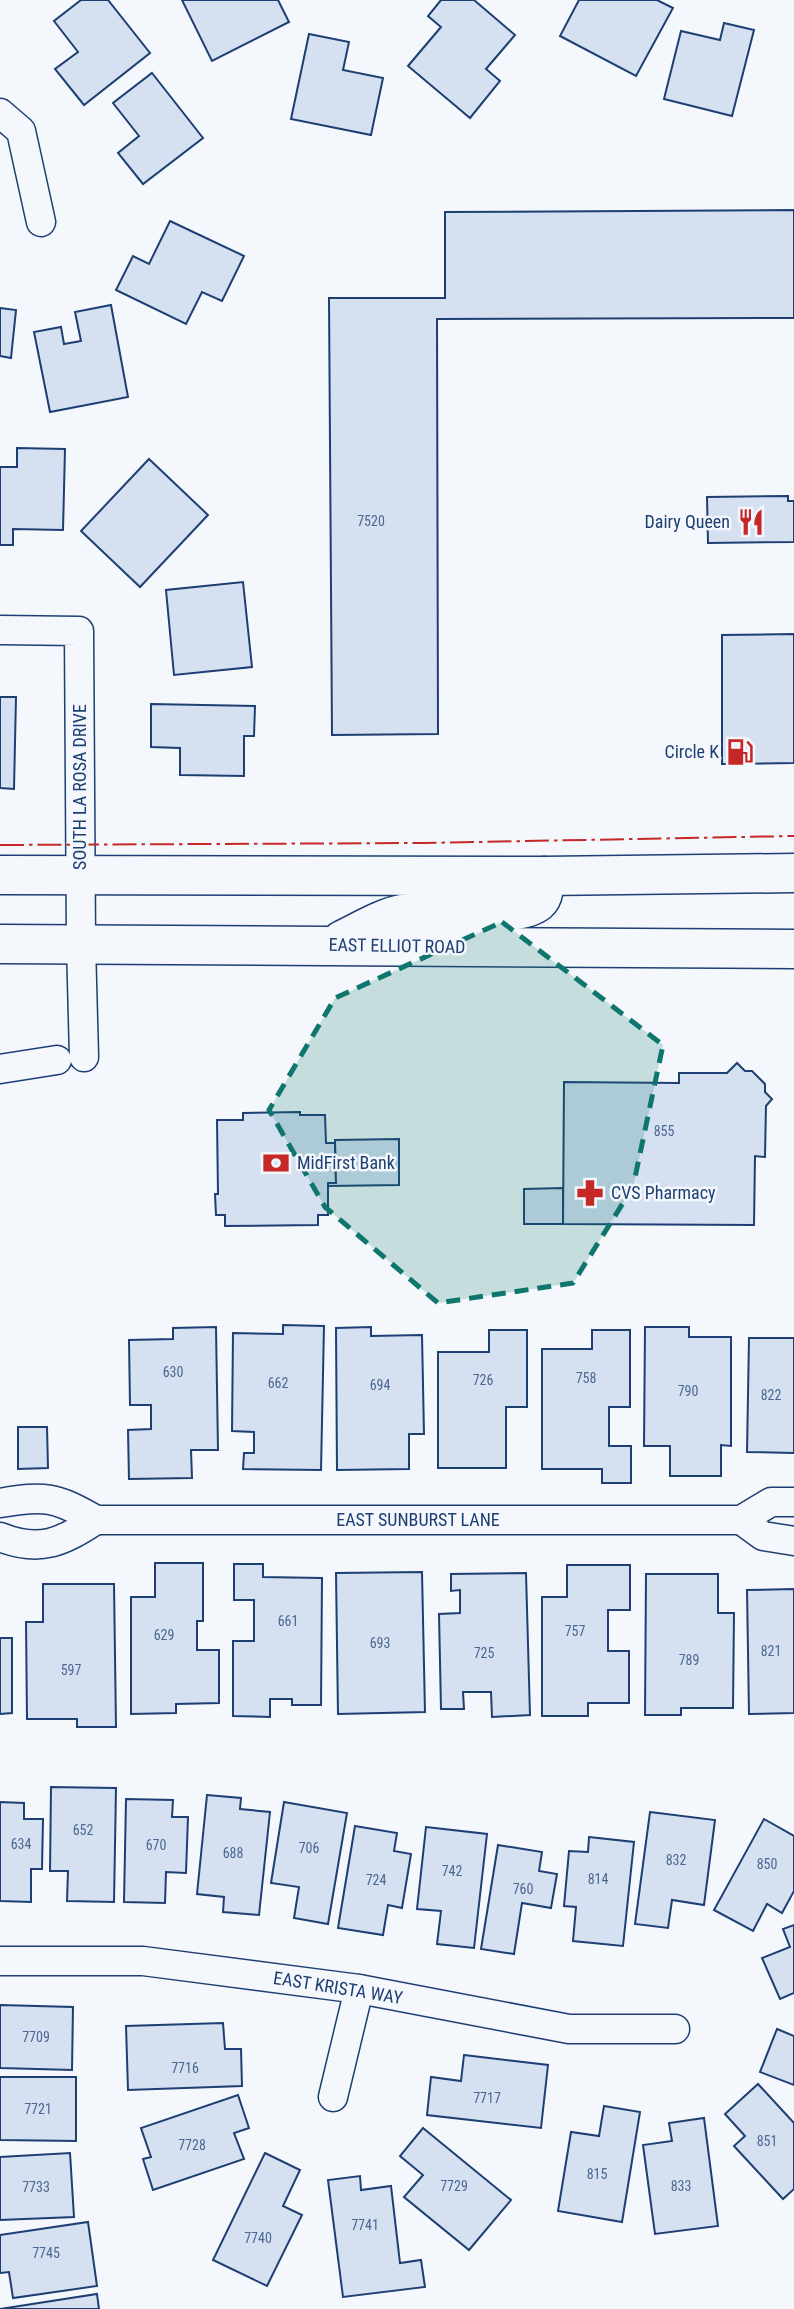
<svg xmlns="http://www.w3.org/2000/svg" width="794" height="2309" font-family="'Roboto Condensed',sans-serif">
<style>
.building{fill:#d5e0f0;stroke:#1d3f73;stroke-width:2}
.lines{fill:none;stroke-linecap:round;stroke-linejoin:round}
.street-casing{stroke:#1d3f73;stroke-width:31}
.secondary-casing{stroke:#1d3f73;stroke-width:41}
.street{stroke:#f4f7fb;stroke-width:28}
.secondary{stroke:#f4f7fb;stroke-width:38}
.power{stroke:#c62828;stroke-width:2;stroke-dasharray:24 5 3.5 5;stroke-linecap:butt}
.marked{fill:#0f766e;fill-opacity:0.2;stroke:#0f766e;stroke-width:5;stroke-dasharray:14 9;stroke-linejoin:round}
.labels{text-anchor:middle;stroke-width:5;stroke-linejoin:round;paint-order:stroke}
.number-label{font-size:14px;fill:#4b6792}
.poi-label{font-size:18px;fill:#1d3f73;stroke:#f4f7fb;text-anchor:end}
.street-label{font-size:18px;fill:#1d3f73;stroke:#f4f7fb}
</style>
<rect width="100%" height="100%" fill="#f4f7fb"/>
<g class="building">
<path d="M81 0H108L150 53 84 105 55 69 78 52 54 21Z"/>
<path d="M182 0H278L289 22 212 61Z"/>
<path d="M441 0H474L515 35 486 69 500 81 470 118 408 66 441 27 428 16Z"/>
<path d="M579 0H657L673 8 636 76 560 36Z"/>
<path d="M724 23 754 30 732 116 664 99 681 31 720 40Z"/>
<path d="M309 34 349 42 343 70 383 78 371 135 291 119Z"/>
<path d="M152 73 203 138 143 184 118 153 139 136 113 103Z"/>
<path d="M794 210V318L437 319 438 734 332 735 329 298H445V212Z"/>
<path d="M170 221 244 256 222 301 202 292 186 324 116 290 133 256 149 264Z"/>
<path d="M111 305 128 397 50 412 34 332 61 327 64 344 81 341 75 312Z"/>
<path d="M0 308 16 310 11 358 0 356Z"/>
<path d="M17 448 65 449 63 530 13 529V545H0V467H17Z"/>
<path d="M149 459 208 515 140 587 81 531Z"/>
<path d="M788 496V501H794V542L708 543 707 497Z"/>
<path d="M243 582 252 667 174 675 166 590Z"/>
<path d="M794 634V763L722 764V635Z"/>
<path d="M0 697H16L14 789 0 788Z"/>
<path d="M151 704 255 706 254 736H244V776L180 775V748L151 747Z"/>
<path d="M737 1063 745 1071H752L765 1084V1092L772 1099 766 1106 765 1157 755 1156 754 1225 563 1224 564 1082 679 1083V1073H727Z"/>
<path d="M300 1112V1115H325L326 1143H335L336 1183H328V1215H318V1225L225 1226V1215H216L215 1194H218L217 1120H243V1113Z"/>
<path d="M399 1139V1185L328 1186V1183H336L335 1140Z"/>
<path d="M563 1188V1224H524V1189Z"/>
<path d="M283 1325 324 1326 321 1470 243 1469 244 1453H254V1432L232 1431 233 1333 283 1334Z"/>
<path d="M216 1327 218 1450H191L192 1478 129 1479 128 1430 151 1429V1405H130L129 1340 173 1339V1328Z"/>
<path d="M371 1327V1336L422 1335 424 1434H409V1469L337 1470 336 1328Z"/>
<path d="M645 1327H689V1337H731V1446L721 1445V1476H670V1446H644Z"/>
<path d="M489 1330H527V1407H506V1468H438V1352H489Z"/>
<path d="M592 1330H630V1407H609V1446H631V1483H602V1469H542V1349H592Z"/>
<path d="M749 1338H794V1453L747 1452Z"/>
<path d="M18 1427H47L48 1468 18 1469Z"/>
<path d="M155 1563H203V1621H197V1650H219V1703L176 1704V1713L131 1714V1597H155Z"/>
<path d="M234 1564H263V1577L322 1578 321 1705H292V1699H270V1717L233 1716V1641H254V1600H234Z"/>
<path d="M567 1565H630V1610H608V1651H629V1703H588V1716H542V1597H567Z"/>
<path d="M422 1572 425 1712 338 1714 336 1573Z"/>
<path d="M526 1573 530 1715 492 1717 491 1692H463L464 1709H441L439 1614 460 1613V1590L451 1591V1574Z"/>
<path d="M646 1574H718V1613H734L733 1708H681V1715H645Z"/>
<path d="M43 1584H114L116 1727H77V1719H27L26 1622H43Z"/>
<path d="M794 1589V1713L749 1714 747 1590Z"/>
<path d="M0 1638H12V1713L0 1714Z"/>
<path d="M51 1787 116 1788 114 1902 67 1901 68 1871H50Z"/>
<path d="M207 1795 241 1798 240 1809 270 1812 259 1915 223 1912 224 1897 197 1894Z"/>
<path d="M126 1799 173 1800 172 1817H188L186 1873 166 1872 165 1903 124 1902Z"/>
<path d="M0 1802 24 1803V1819H43L42 1869H31V1902L0 1901Z"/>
<path d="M284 1802 347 1813 328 1924 294 1918 299 1887 271 1883Z"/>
<path d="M650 1812 715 1820 704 1905 672 1900 668 1928 635 1924Z"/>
<path d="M764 1819 794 1836V1891L782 1913 767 1904 753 1931 714 1910Z"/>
<path d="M355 1826 397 1833 394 1851 411 1854 402 1908 388 1905 383 1935 338 1928Z"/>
<path d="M426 1827 487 1834 474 1948 437 1944 441 1911 417 1909Z"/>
<path d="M589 1837 634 1842 623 1946 573 1941 576 1907 564 1906 569 1851 588 1852Z"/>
<path d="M498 1845 542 1852 539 1871 557 1874 551 1908 522 1903 514 1954 481 1949Z"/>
<path d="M794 1925V1993L780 1999 762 1958 790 1947 783 1929Z"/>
<path d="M0 2005 73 2007 72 2070 0 2068Z"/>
<path d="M223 2023 225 2049H241L242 2086 128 2090 126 2026Z"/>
<path d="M777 2029 794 2036V2085L760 2072Z"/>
<path d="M464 2055 548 2065 541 2128 427 2115 431 2077 461 2081Z"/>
<path d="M0 2077H76V2141L0 2140Z"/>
<path d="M758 2084 794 2123V2189L783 2199 734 2146 745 2136 725 2114Z"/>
<path d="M238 2095 249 2128 234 2133 244 2159 153 2190 143 2159 151 2157 141 2128Z"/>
<path d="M604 2106 640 2112 622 2222 558 2211 571 2132 599 2136Z"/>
<path d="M704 2118 718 2226 655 2234 643 2145 672 2141 669 2123Z"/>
<path d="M423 2128 511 2200 469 2250 404 2197 423 2175 400 2156Z"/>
<path d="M70 2153 74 2217 0 2220V2157Z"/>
<path d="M265 2153 300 2170 283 2206 302 2215 267 2286 213 2260Z"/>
<path d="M360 2176 361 2190 391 2186 400 2263 421 2260 425 2287 343 2297 328 2180Z"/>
<path d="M88 2222 97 2286 13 2298 9 2272 0 2273V2235Z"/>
<path d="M97 2294 99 2309H0Z"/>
</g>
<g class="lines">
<defs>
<g id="street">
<path d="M0 113 21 131 41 222"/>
<path d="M0 630 79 631 81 944 84 1057"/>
<path d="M0 1069 57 1060"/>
<path d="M0 1503C45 1495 56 1497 96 1520H741L771 1502H794"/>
<path d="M741 1520 763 1536 794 1541"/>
<path d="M0 1537C40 1553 62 1542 96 1520"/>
<path d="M0 1961H143L359 1989 569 2029H675"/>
<path d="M333 2097 359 1989"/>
</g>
<g id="secondary">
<path d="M0 875 544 876 794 873"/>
<path d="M342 940C359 932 384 917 402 914 432 908 517 920 538 902 545 896 544 885 544 876"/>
<path d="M0 944 794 949"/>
</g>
</defs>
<use href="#street" class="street-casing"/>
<use href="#secondary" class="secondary-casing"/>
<use href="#street" class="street"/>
<use href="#secondary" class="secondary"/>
<path class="power" d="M0 845 423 843 794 836"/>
</g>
<path class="marked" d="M502 922 663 1045 633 1187 573 1283 438 1303 325 1207 269 1110 335 998Z"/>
<defs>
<symbol id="restaurant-bare" viewBox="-9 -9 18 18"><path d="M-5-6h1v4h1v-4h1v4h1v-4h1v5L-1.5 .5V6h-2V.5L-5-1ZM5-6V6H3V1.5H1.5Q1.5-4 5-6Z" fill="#c62828" stroke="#f4f7fb" stroke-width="2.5" paint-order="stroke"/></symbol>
<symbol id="fuel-bare" viewBox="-9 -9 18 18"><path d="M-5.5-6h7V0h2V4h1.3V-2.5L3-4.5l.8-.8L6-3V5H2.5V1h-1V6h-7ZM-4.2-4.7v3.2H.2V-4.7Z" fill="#c62828" stroke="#f4f7fb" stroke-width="2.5" paint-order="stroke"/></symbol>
<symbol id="bank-bare" viewBox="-9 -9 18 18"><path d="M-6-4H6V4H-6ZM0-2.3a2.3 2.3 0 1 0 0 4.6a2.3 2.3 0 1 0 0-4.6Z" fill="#c62828" stroke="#f4f7fb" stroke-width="2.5" paint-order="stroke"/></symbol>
<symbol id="pharmacy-bare" viewBox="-9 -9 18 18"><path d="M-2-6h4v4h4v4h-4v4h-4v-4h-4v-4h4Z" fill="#c62828" stroke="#f4f7fb" stroke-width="2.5" paint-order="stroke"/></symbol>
</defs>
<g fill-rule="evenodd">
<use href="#restaurant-bare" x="732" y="503" width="38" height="38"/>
<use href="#fuel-bare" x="721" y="733" width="38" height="38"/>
<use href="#bank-bare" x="257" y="1144" width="38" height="38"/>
<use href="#pharmacy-bare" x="571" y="1174" width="38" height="38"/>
</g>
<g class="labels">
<g class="number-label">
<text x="371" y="526">7520</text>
<text x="664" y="1136">855</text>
<text x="173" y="1377">630</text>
<text x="586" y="1383">758</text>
<text x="483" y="1385">726</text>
<text x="278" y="1388">662</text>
<text x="380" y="1390">694</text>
<text x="688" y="1396">790</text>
<text x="771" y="1400">822</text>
<text x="288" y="1626">661</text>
<text x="575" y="1636">757</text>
<text x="164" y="1640">629</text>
<text x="380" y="1648">693</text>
<text x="771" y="1656">821</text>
<text x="484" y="1658">725</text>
<text x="689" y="1665">789</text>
<text x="71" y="1675">597</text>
<text x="83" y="1835">652</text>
<text x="21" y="1849">634</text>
<text x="156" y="1850">670</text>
<text x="309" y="1853">706</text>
<text x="233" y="1858">688</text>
<text x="676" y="1865">832</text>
<text x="767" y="1869">850</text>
<text x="452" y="1876">742</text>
<text x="598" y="1884">814</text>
<text x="376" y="1885">724</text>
<text x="523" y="1894">760</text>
<text x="36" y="2042">7709</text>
<text x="185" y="2073">7716</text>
<text x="487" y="2103">7717</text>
<text x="38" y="2114">7721</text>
<text x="767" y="2146">851</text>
<text x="192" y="2150">7728</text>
<text x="597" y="2179">815</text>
<text x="454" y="2191">7729</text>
<text x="681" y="2191">833</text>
<text x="36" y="2192">7733</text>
<text x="365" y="2230">7741</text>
<text x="258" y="2243">7740</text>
<text x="46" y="2258">7745</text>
</g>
<g class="poi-label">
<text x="730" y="528">Dairy Queen</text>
<text x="719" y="758">Circle K</text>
<text x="297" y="1169" text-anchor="start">MidFirst Bank</text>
<text x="611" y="1199" text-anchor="start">CVS Pharmacy</text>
</g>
<g class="street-label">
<text transform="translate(80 787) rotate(-90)" y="6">SOUTH LA ROSA DRIVE</text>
<text transform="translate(397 946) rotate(1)" y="6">EAST ELLIOT ROAD</text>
<text x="418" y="1526">EAST SUNBURST LANE</text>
<text transform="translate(338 1988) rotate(9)" y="6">EAST KRISTA WAY</text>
</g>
</g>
</svg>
